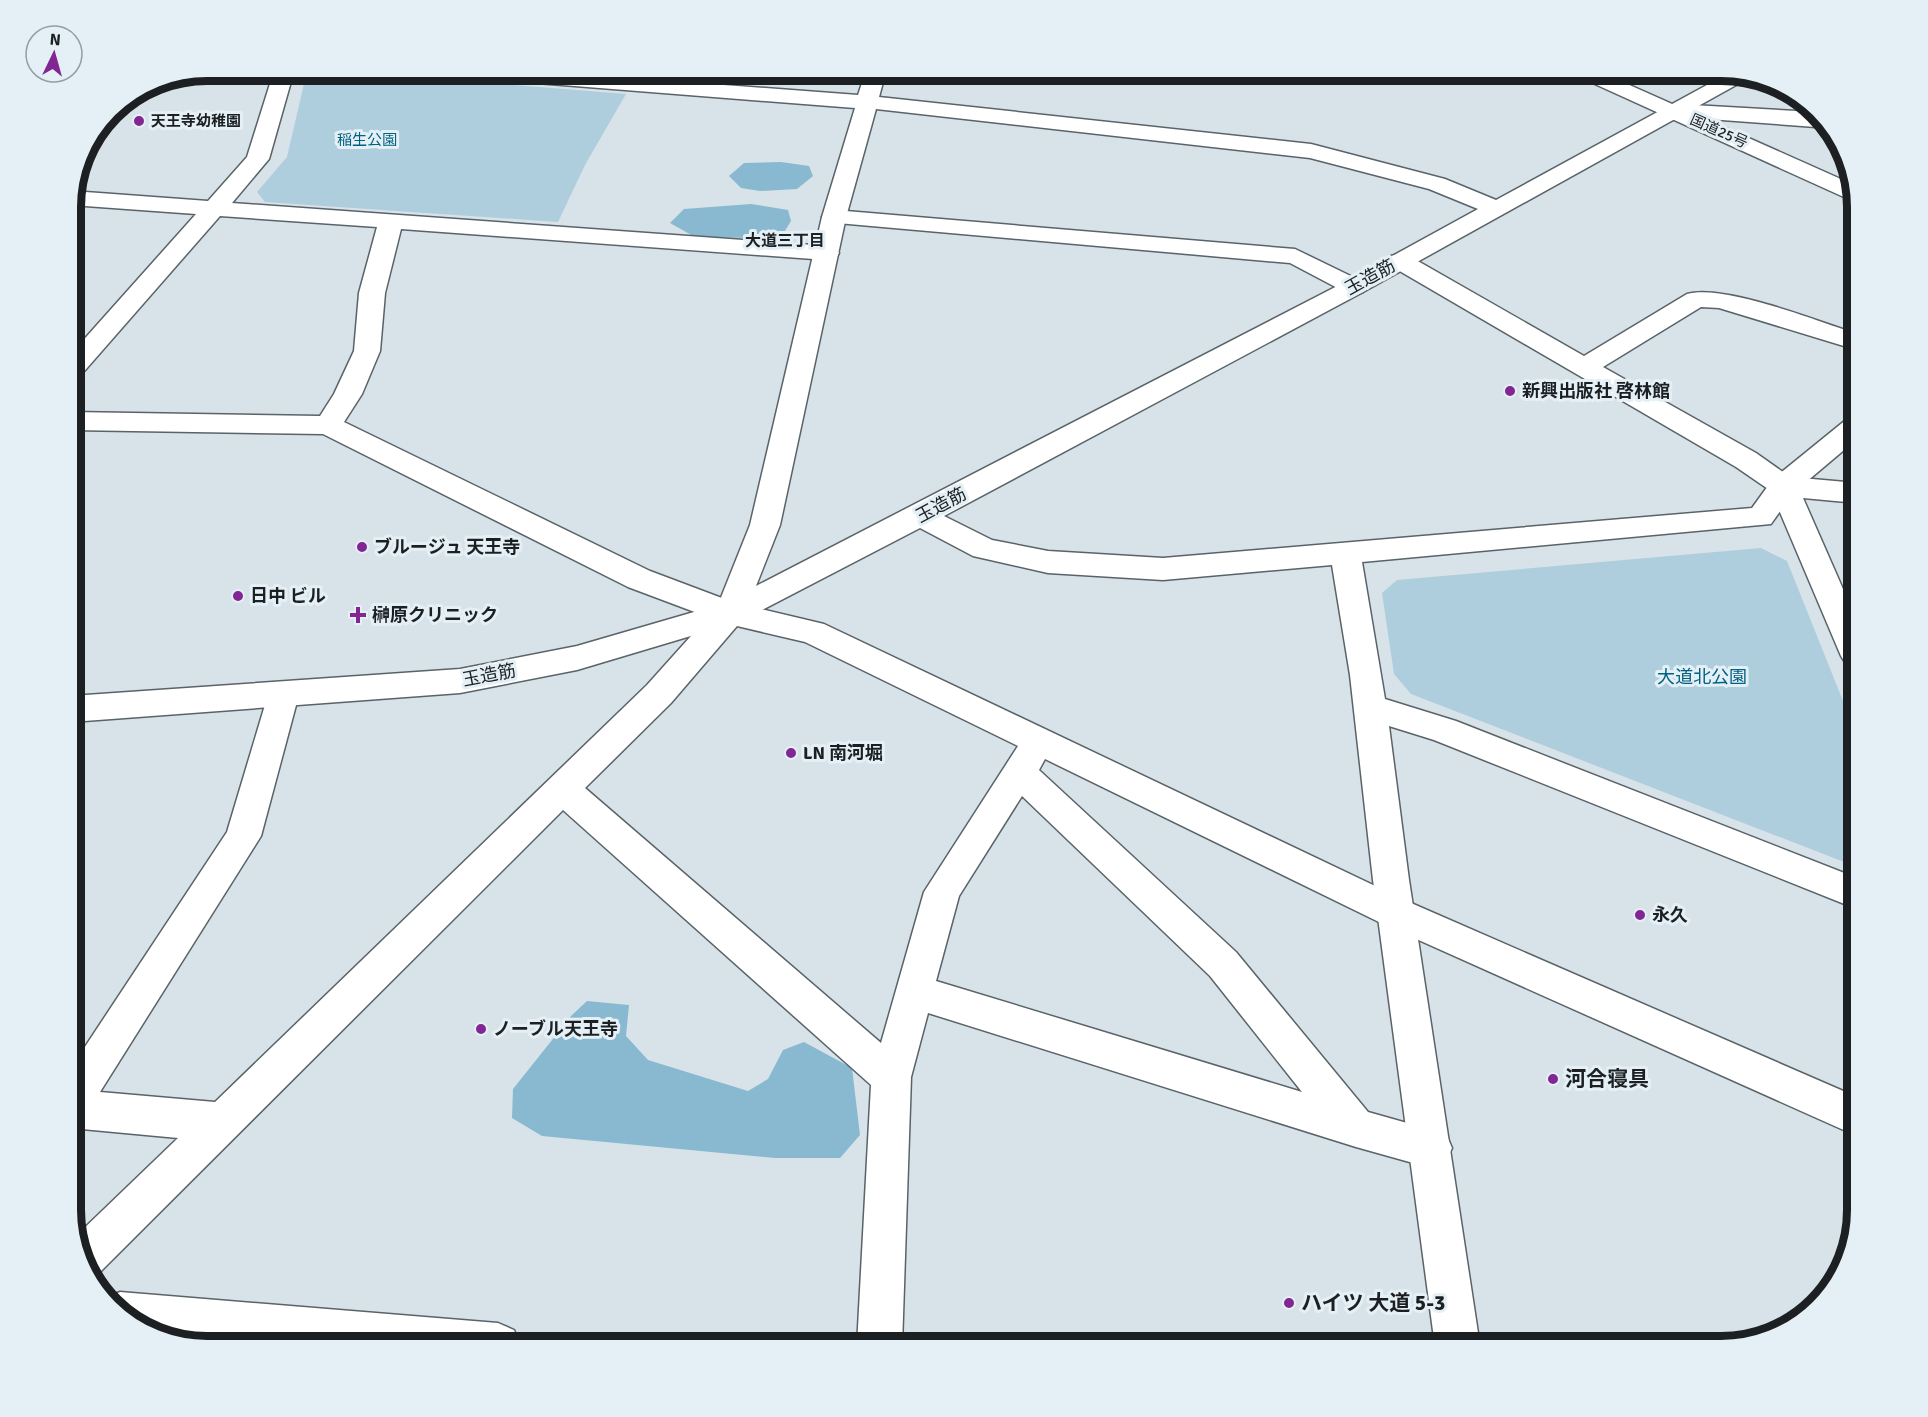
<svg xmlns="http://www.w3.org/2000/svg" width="1928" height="1417" font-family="Signika,'Noto Sans JP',sans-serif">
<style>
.green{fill:#afcedd}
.forest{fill:#88b9d0}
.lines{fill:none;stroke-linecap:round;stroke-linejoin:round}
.street-casing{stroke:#596368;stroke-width:3}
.secondary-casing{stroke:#596368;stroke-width:3}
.highway-casing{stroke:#596368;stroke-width:3}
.street{fill:#fff;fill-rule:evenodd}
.secondary{fill:#fff;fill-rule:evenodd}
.highway{fill:#fff;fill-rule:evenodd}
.poi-dot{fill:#812693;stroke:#e4f0f6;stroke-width:2}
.labels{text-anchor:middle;stroke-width:6;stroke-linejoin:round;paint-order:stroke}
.far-poi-label{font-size:15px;font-weight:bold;fill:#1c2022;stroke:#e4f0f6;text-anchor:start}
.far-street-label{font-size:15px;fill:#1c2022;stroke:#e4f0f6}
.far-park-label{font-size:15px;fill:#006180;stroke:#e4f0f6}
.far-neighbourhood-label{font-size:16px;font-weight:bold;fill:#1c2022;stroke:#e4f0f6}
.street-label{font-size:18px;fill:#1c2022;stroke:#e4f0f6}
.poi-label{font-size:18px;font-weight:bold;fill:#1c2022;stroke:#e4f0f6;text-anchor:start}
.park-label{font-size:18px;fill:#006180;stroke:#e4f0f6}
.near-poi-label{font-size:21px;font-weight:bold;fill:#1c2022;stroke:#e4f0f6;text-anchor:start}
.rim{fill:none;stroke:#1c2022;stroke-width:8}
</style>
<rect width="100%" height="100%" fill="#d7e3e8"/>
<g class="green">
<path d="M317 71H343L626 94 585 165 558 222 265 202 257 192 287 157 306 75Z"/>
<path d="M1761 548 1787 561 1857 736V867L1411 694 1394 674 1382 593 1397 580Z"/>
</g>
<g class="forest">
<path d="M781 162 809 166 813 176 797 189 760 191 741 188 729 176 744 163Z"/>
<path d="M751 204 788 210 791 221 783 234 755 238 695 237 670 223 684 209Z"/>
<path d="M587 1001 629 1005 626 1036 648 1060 748 1091 768 1079 783 1050 804 1042 852 1068 860 1135 840 1158H775L542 1136 512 1118 513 1089 572 1015Z"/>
</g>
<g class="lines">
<defs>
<g id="street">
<path d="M274 71H294L269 159 232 203 827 246 836 248 839 253 836 258 827 260 401 229 385 293 380 351 362 394 344 422 650 571 735 603 824 624 1411 903 1857 1097V1136L1385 925 1045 759 1039 770 1236 952 1368 1112 1446 1134 1452 1148 1446 1162 1431 1168 1356 1147 928 1013 911 1077 902 1346H857L871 1085 563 810 98 1274 89 1278 76 1236 178 1138 71 1128V1068L227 832 271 685 283 682 295 685 299 694 261 836 100 1092 215 1102 647 685 708 617 628 587 323 434 71 430V412L320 416 334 394 354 351 359 293 377 227 220 216 80 376 71 378V354L196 214 71 205 72 191 208 201 247 157ZM737 626 805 642 1018 746 924 892 881 1043 585 788 671 703ZM1022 796 1210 976 1302 1092 936 981 959 896Z"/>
<path d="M1675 104 1797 111 1818 115 1829 128 1667 116 1664 111 1667 106Z"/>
<path d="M834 210 1295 249 1363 282 1367 287 1363 292 1354 295 1345 292 1290 263 826 222 822 217 826 212Z"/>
<path d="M1400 254 1409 256 1584 356 1687 294C1724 284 1817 321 1857 334V350L1719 308 1701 307 1603 367 1756 453 1790 477 1857 483V503L1803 498 1857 621V668L1846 664 1841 656 1771 491 1736 467 1391 266 1388 261 1391 256Z"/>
<path d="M120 1292 498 1323 514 1330 521 1346H240L195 1343 124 1319 106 1298Z"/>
</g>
<path id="secondary" d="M449 71H536L858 95 866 71H886L879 97 1311 144 1445 179 1496 200 1729 73 1747 79 1363 292 944 516 992 540 1048 551 1163 558 1752 508 1773 479 1847 419 1857 416V439L1793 493 1771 524 1362 562 1385 699 1456 721 1857 878V909L1434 740 1389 726 1409 880 1480 1346H1435L1373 880 1350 675 1332 565 1163 580 1048 573 973 556 920 528 741 621 577 670 460 693 71 722V696L460 669 577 646 718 605 750 525 822 217 855 108 459 77 452 75ZM876 109 1310 158 1429 189 1478 209 1345 282 756 586 780 525 846 217Z"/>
<path id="highway" d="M1572 71H1598L1852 184 1856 200 1846 198 1575 75Z"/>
</defs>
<use href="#street" class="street-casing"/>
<use href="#secondary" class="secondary-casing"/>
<use href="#highway" class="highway-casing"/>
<use href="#street" class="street"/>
<use href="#secondary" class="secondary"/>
<use href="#highway" class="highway"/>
</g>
<g class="poi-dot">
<circle cx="139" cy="121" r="6"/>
<circle cx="1510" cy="391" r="6"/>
<circle cx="362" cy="547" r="6"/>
<circle cx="238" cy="596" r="6"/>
<path d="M355 606h6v6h6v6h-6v6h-6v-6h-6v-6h6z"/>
<circle cx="791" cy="753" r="6"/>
<circle cx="1640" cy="915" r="6"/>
<circle cx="481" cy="1029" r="6"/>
<circle cx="1553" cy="1079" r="6"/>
<circle cx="1289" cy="1303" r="6"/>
</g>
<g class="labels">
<g class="far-poi-label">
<text x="151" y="126">天王寺幼稚園</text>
</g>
<g class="far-street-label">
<text transform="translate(1719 131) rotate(24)" y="5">国道25号</text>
</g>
<g class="far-park-label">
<text x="367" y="145">稲生公園</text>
</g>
<g class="far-neighbourhood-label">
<text x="785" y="246">大道三丁目</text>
</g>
<g class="street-label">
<text transform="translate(1370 277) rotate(-29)" y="6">玉造筋</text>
<text transform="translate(941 505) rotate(-28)" y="6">玉造筋</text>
<text transform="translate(489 675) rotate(-11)" y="6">玉造筋</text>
</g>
<g class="poi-label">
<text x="1522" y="397">新興出版社 啓林館</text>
<text x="374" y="553">ブルージュ 天王寺</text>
<text x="250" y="602">日中 ビル</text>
<text x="372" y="621">榊原クリニック</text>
<text x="803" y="759">LN 南河堀</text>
<text x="1652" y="921">永久</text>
<text x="493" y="1035">ノーブル天王寺</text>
</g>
<g class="park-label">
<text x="1702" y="683">大道北公園</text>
</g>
<g class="near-poi-label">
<text x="1565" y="1086">河合寝具</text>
<text x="1301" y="1310">ハイツ 大道 5-3</text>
</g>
</g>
<path d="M0 0H1928V1417H0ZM207 81H1721A126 126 0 0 1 1847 207V1210A126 126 0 0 1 1721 1336H207A126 126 0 0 1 81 1210V207A126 126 0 0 1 207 81Z" fill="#e4f0f6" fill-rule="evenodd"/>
<path class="rim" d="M207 81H1721A126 126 0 0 1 1847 207V1210A126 126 0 0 1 1721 1336H207A126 126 0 0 1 81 1210V207A126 126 0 0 1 207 81Z"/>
<g transform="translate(54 54) rotate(5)"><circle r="28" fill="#e4f0f6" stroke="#949da1" stroke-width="1.5"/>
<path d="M0-4.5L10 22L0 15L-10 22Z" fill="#812693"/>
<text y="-9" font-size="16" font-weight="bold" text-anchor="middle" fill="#1c2022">N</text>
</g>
</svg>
